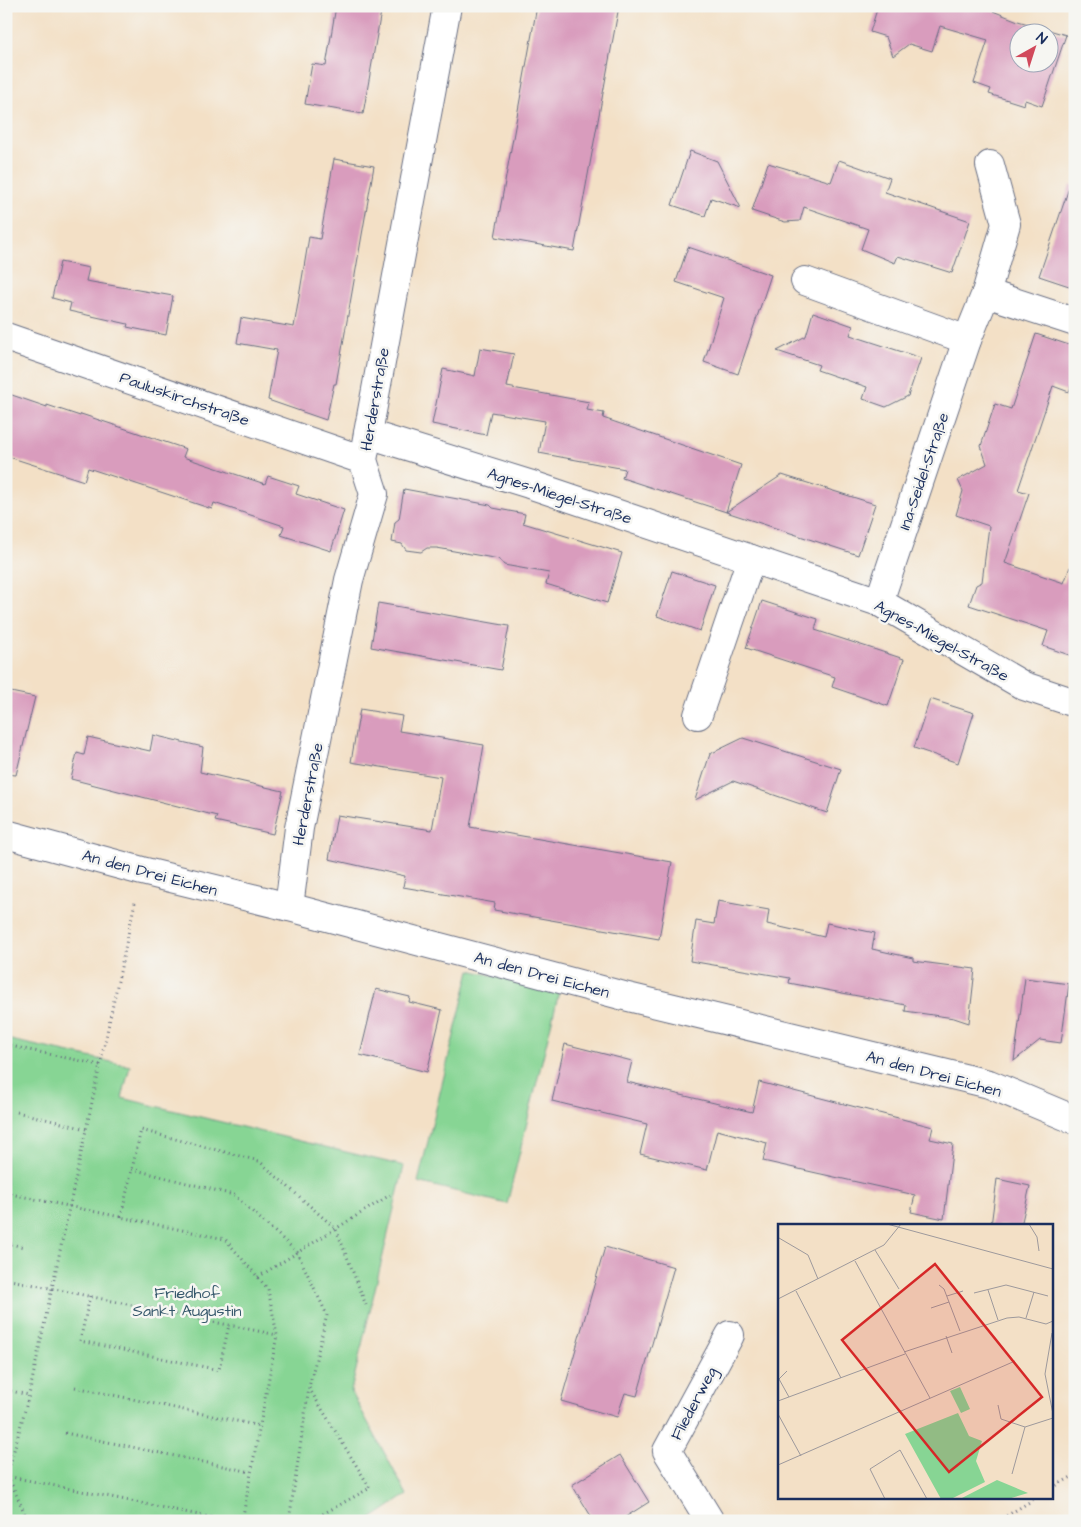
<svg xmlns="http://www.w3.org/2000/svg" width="1081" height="1527" font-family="'Architects Daughter',sans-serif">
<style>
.green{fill:#87d594;stroke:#518279}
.building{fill:#d99cbd;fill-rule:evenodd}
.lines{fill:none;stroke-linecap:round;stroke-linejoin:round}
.minor-casing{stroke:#676d82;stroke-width:30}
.path{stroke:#676d82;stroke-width:3;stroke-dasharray:1 4;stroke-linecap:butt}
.minor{stroke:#fff;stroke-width:28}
.labels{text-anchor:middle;stroke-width:5;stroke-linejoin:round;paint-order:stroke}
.street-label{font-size:16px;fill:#1b2f5e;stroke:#f6f6f2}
.park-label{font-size:16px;fill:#36586c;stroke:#f6f6f2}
.inset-road{fill:none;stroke:#9d999c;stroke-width:1}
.view{fill:#d62828;fill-opacity:0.15;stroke:#d62828;stroke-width:2.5}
.inset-edge{fill:none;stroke:#1b2f5e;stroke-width:2.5}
</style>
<rect width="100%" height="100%" fill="#f6f6f2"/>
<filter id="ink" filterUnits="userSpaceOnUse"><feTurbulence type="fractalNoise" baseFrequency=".02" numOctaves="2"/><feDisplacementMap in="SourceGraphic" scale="10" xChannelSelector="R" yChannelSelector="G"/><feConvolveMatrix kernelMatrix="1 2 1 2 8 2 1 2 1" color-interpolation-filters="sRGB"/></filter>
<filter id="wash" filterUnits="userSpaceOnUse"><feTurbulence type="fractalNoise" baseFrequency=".0096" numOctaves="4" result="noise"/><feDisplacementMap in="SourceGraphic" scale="20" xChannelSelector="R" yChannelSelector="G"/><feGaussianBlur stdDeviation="1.12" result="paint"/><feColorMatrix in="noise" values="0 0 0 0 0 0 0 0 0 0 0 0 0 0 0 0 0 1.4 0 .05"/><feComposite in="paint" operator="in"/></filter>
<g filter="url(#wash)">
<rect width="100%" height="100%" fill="#f3e0c6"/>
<g class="green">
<path d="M470 970 559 992 507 1204 418 1182Z"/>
<path d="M6 1039 130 1066 122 1098 404 1166 351 1391 407 1495 368 1521H6Z"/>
</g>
<g id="blocks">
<g class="building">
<path d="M336 6H382L363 114 305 104 312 64 326 66Z"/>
<path d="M537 6H619L574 251 495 237Z"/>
<path d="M878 6H980L1018 21 1066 35 1042 106 1025 100 1024 105 989 94 991 89 974 83 988 40 940 26 932 51 909 44 893 56 886 37 870 32ZM1018 32H1048V62H1018Z"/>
<path d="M690 151 717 161 741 208 711 198 705 216 672 205Z"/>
<path d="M334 159 374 166 336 384H334L326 420 268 400 277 350 237 343 241 318 294 327 309 237 320 239Z"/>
<path d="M839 160 890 178 885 192 970 221 952 273 898 256 895 263 861 249 868 229 804 207 800 221 785 222 752 211 768 163 831 182Z"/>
<path d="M1070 185 1075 186V288L1039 276Z"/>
<path d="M688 247 771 275 738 374 704 362 724 298 676 282Z"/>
<path d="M60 262 89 268 86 281 173 296 166 335 127 327 128 324 69 311 71 303 52 298Z"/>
<path d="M813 312 853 326 850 335 921 358 908 396 886 407 863 399 867 387 817 370 819 365 777 351 806 336Z"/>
<path d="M1036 334 1075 347V375L1069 392 1053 386 1018 490 1029 493 1005 563 1064 583 1070 567H1075V657L1043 646 1048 631 969 605 976 585 982 582 989 526 956 515 963 491 958 480 987 464 981 446 995 404 1011 409Z"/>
<path d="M480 348 514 354 507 387 589 402 587 410 604 413 603 418 741 465 726 512 782 475 875 504 858 555 622 478 625 469 539 453 545 421 491 412 486 435 432 424 443 369 475 376Z"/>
<path d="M6 393 47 407V405L80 416 81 414 186 449 183 457 265 484 268 476 299 486 296 494 344 510 331 551 281 535 284 526 214 503 212 509 88 468 84 481 6 456Z"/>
<path d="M404 489 490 505 493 508 525 514 523 523 622 553 607 603 546 584 549 573 504 565 499 559 437 548H427L421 552 406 550 402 544 392 542 395 522 399 519Z"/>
<path d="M672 571 715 585 700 631 657 616Z"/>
<path d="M762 601 818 619 815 630 904 659 888 706 832 687 835 677 746 648Z"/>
<path d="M378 603 509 626 501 670 371 647Z"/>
<path d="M6 691 35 697 16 775 6 774Z"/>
<path d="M930 699 974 713 958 763 914 748Z"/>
<path d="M360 709 402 716 399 731 484 745 470 827 672 862 659 939 494 910 495 903 403 887 405 876 329 859 337 815 432 830 441 777 351 762Z"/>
<path d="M153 735 203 747 200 772 283 791 273 834 215 821 217 816 71 779 77 753 84 755 88 737 150 751Z"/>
<path d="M743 738 841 769 827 813 733 781 695 800 710 754Z"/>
<path d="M718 901 769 910 767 924 824 937 827 923 875 933 872 949 913 958V961L975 969 969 1023 954 1018 905 1011 906 1005 789 983 790 978 690 961 696 921 714 924Z"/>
<path d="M1025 978 1069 984 1061 1043 1040 1040 1014 1061Z"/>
<path d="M376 989 410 997 409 1002 442 1010 427 1072 360 1055Z"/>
<path d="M565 1044 632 1061 627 1082 752 1112 759 1082 933 1127 930 1139 953 1144 944 1219 911 1212 915 1195 763 1161 767 1143 717 1130 707 1170 640 1154 647 1124 552 1101Z"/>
<path d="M997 1179 1030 1186 1021 1226H991Z"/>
<path d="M605 1247 674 1267 637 1396 625 1393 617 1417 561 1401Z"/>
<path d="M620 1455 649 1502 619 1521H594L572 1485Z"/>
</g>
</g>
</g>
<g filter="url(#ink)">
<use href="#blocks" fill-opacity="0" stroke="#676d82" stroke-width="1"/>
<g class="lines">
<defs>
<g id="minor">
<path d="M805 281 967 340"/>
<path d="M986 293 1075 322"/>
<path d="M6 337 363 460"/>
<path d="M368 434 529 484 879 602 1024 686 1075 703"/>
<path d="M879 602 967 340 986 293 1006 224 990 165"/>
<path d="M698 715 751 559"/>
<path d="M6 834 142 871 289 907 624 996 989 1084 1075 1120"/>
<path d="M289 907 299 828 349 580 374 494 363 460 447 6"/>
<path d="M710 1521 667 1451 730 1335"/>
</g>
</defs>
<use href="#minor" class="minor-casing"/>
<g class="path">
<path d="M6 1045 100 1065 29 1395 7 1476 229 1521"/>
<path d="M100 1065 135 902"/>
<path d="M17 1112 86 1129"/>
<path d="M132 1169 234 1195 297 1252 327 1315 309 1387 289 1521"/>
<path d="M6 1193 225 1239 268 1289 277 1335 6 1279"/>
<path d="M121 1217 141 1130 259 1161 336 1229 366 1305"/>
<path d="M6 1243 24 1247"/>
<path d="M258 1277 390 1195"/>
<path d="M90 1296 80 1341 219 1370 229 1325"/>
<path d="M6 1306 9 1307"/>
<path d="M75 1387 260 1426"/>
<path d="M309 1388 370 1488 310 1521"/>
<path d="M6 1390 29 1395"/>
<path d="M65 1433 251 1472"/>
<path d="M8 1476 28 1521"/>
<path d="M1052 1488 1075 1475"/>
<path d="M242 1521 277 1335"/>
<path d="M998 1521 1036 1498"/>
</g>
<use href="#minor" class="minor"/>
</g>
</g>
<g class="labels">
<g class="street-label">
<text transform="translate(185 398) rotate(19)" y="6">Pauluskirchstraße</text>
<text transform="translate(374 399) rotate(-80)" y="6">Herderstraße</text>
<text transform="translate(923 471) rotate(-71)" y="6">Ina-Seidel-Straße</text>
<text transform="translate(560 495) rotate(18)" y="6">Agnes-Miegel-Straße</text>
<text transform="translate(942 640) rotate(29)" y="6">Agnes-Miegel-Straße</text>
<text transform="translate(307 794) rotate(-79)" y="6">Herderstraße</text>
<text transform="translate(150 872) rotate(15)" y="6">An den Drei Eichen</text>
<text transform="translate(542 974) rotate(15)" y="6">An den Drei Eichen</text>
<text transform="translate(934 1073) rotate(15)" y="6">An den Drei Eichen</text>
<text transform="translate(693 1403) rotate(-62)" y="6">Fliederweg</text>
</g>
<g class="park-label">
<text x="187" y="1298">Friedhof<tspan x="187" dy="18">Sankt Augustin</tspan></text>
</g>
</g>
<g transform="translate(778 1224)">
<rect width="275" height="275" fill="#f3e0c6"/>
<path d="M182 163 192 185 183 189 172 167ZM180 189 191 212 204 217 198 237 207 258 173 275H163L127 210ZM219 256 250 269 230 275H182Z" fill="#87d594"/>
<path class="inset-road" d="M109 0 275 45M251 0 259 13 261 27M1 14 30 31 40 55M97 26 121 65M77 37 152 174M161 61 166 65 182 107M210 66 220 96M18 67 63 154M196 69 228 61 270 72M169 72 185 67M0 75 106 21 123 0M153 84 171 78M248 94 256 68M274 109 267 150 275 190M168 112 174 129M126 128 229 94 241 93 268 100 275 97M9 147 1 155 11 173M0 177 127 130M220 181 223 195 247 203 275 194M0 190 23 232M0 241 237 137M234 250 247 203M107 275 92 245 122 226 149 275"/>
<path class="view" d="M157 40 264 173 171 248 64 116Z"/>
<rect width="275" height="275" class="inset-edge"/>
</g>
<rect width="1081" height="1527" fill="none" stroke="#f6f6f2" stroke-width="25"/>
<g transform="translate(1034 48) rotate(39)"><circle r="24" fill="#f6f6f2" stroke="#9ea6b7"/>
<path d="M0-4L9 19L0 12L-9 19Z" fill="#d1495b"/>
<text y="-8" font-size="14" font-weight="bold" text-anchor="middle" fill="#1b2f5e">N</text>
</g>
</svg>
